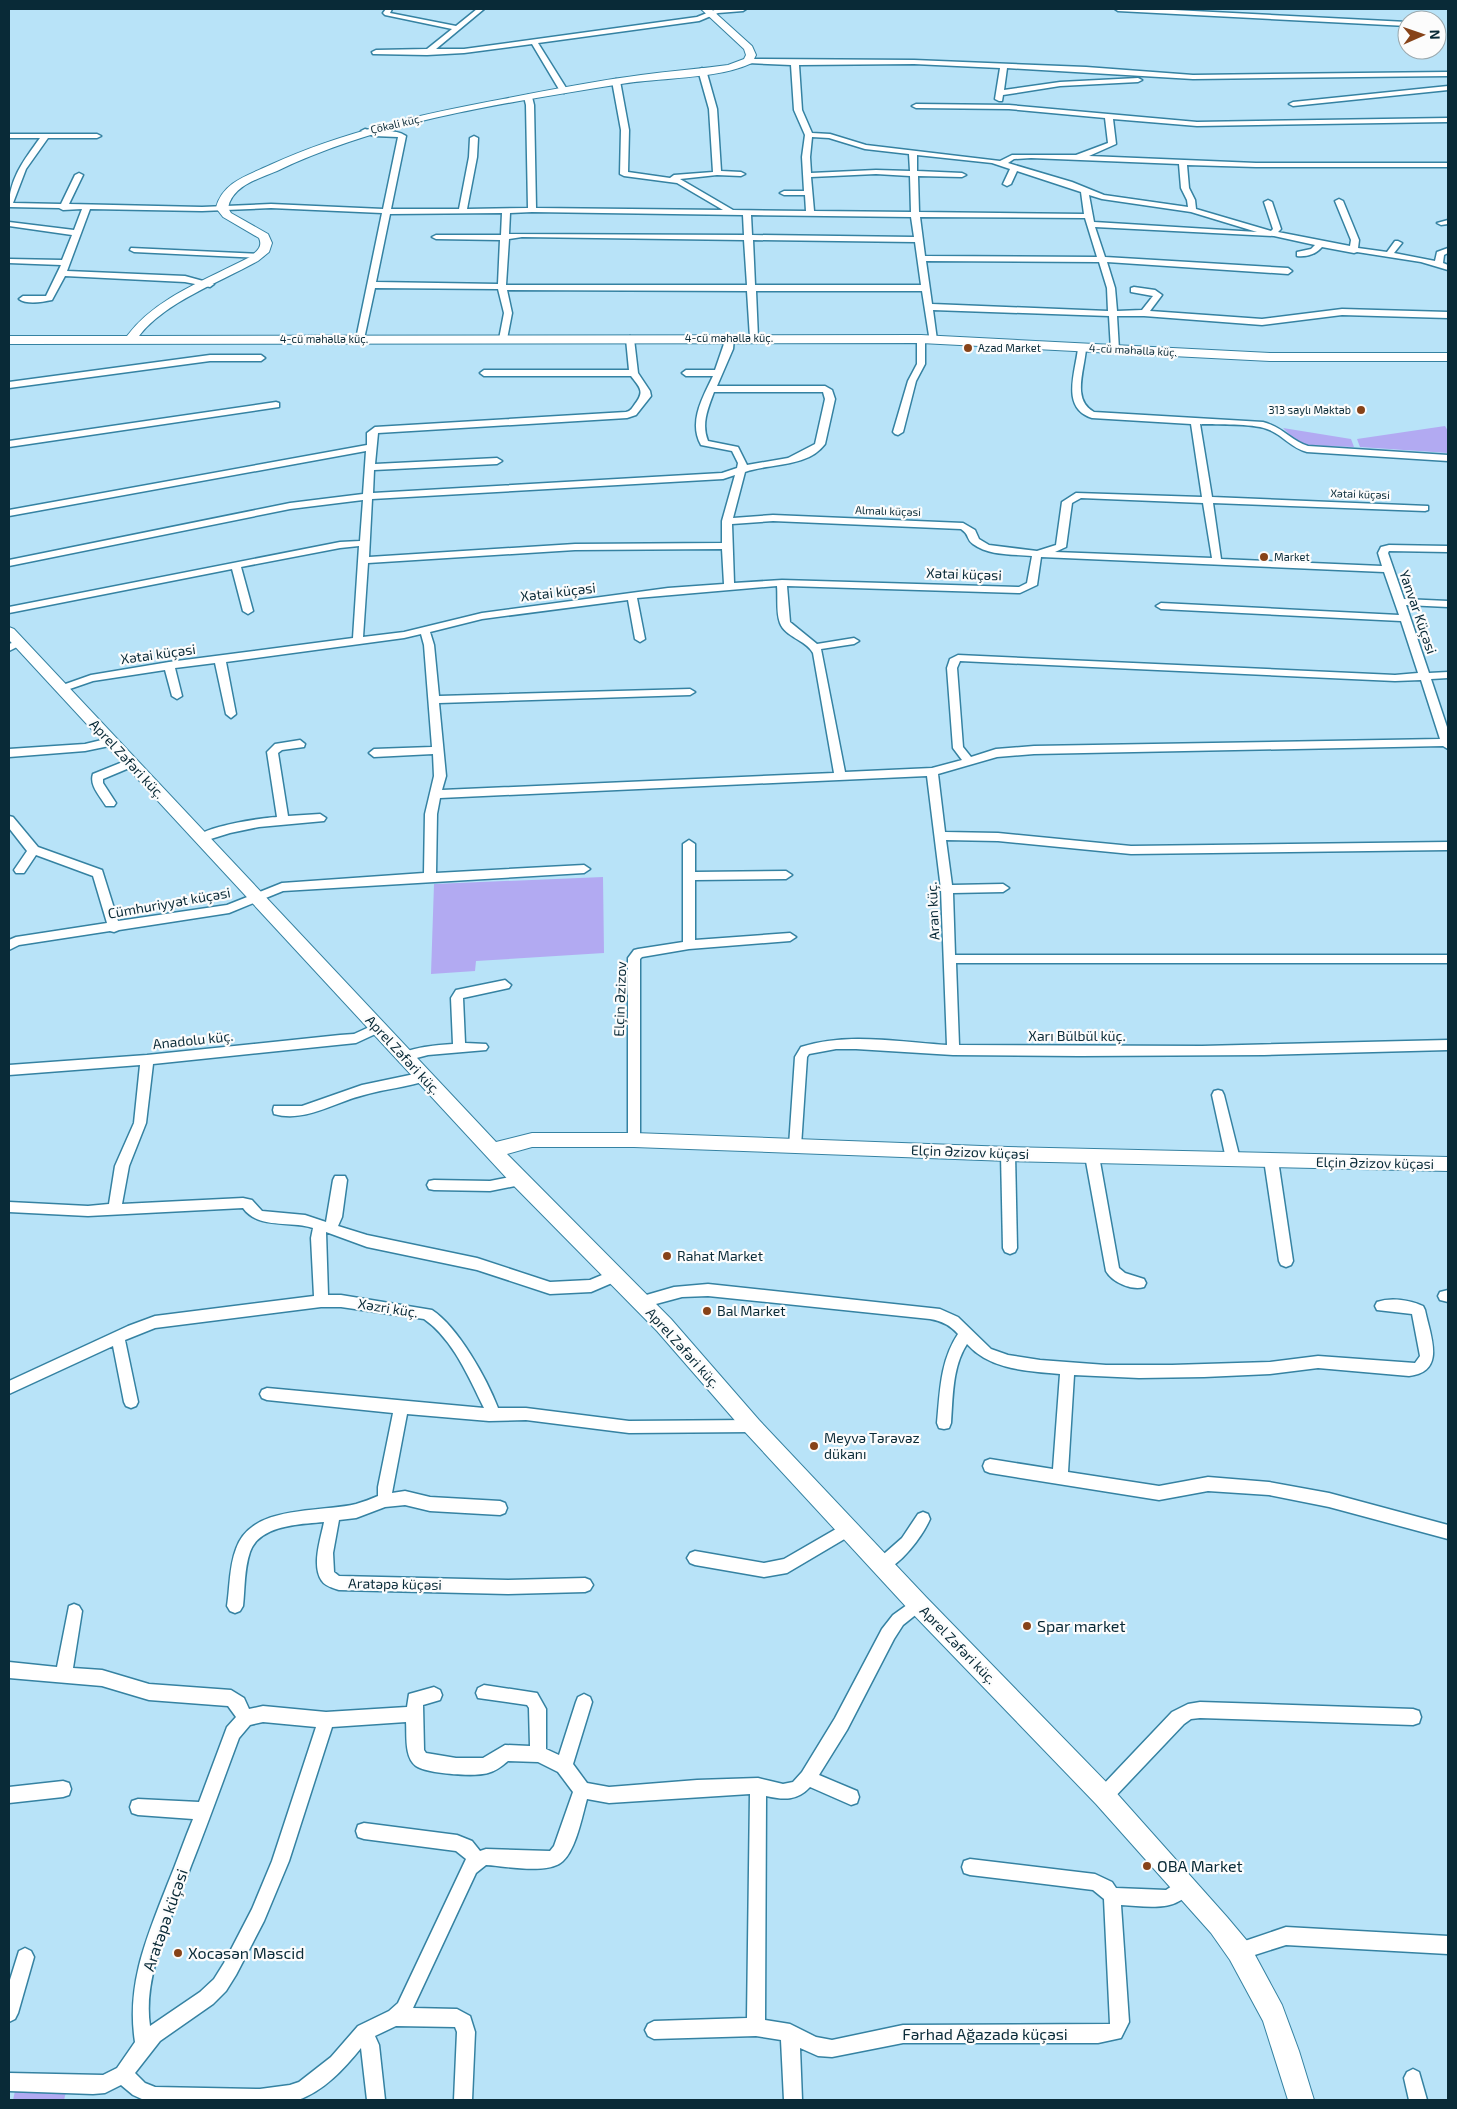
<svg xmlns="http://www.w3.org/2000/svg" width="1457" height="2109" font-family="'Exo 2',sans-serif">
<style>
.green{fill:#b2aaf2}
.lines{fill:none;stroke-linecap:round;stroke-linejoin:round}
.street-casing{stroke:#3582a2;stroke-width:3}
.secondary-casing{stroke:#3582a2;stroke-width:2}
.street{fill:#fff;fill-rule:evenodd}
.secondary{fill:#fff;fill-rule:evenodd}
.poi-dot{fill:#874319;stroke:#fcfcfc;stroke-width:2}
.labels{text-anchor:middle;stroke-width:4.5;stroke-linejoin:round;paint-order:stroke}
.far-street-label{font-size:11px;fill:#092a37;stroke:#fcfcfc}
.far-poi-label{font-size:11px;fill:#092a37;stroke:#fcfcfc;text-anchor:start}
.street-label{font-size:14px;fill:#092a37;stroke:#fcfcfc}
.poi-label{font-size:14px;fill:#092a37;stroke:#fcfcfc;text-anchor:start}
.near-poi-label{font-size:16px;fill:#092a37;stroke:#fcfcfc;text-anchor:start}
.near-street-label{font-size:16px;fill:#092a37;stroke:#fcfcfc}
</style>
<rect width="100%" height="100%" fill="#b8e3f8"/>
<g class="green">
<path d="M1445 426 1448 431V453L1360 447 1357 439Z"/>
<path d="M1283 428 1351 439 1354 447 1300 445Z"/>
<path d="M603 877 604 953 476 961 475 971 431 974 434 884Z"/>
<path d="M15 2091 66 2092 64 2100H13Z"/>
</g>
<g class="lines">
<defs>
<g id="street">
<path d="M386 9H392L390 13 456 26 477 9H484L436 49H464L697 17 717 9H746L743 11 718 13 699 21 538 43 568 91 564 93 560 91 532 44 464 53 427 55 373 54 372 52 376 50 427 49 452 29 385 15 383 13Z"/>
<path d="M1115 9H1154L1407 22V26L1118 11Z"/>
<path d="M745 59 914 60 1086 67 1193 75 1448 72V76L1193 79 1007 68 1004 90 1060 82 1138 78 1142 80 1138 82 1060 86 1003 95 1002 101H999L995 99 1000 68 914 64 799 65 802 110 812 133 830 134 866 145 1000 161 1012 155H1076L1108 143 1105 118 1009 109 916 108 912 106 916 104 1009 105 1197 122 1448 118V122L1197 126 1113 119 1116 144 1089 156 1256 163H1448V167H1256L1187 165 1189 188 1195 200 1196 209 1271 231 1273 229 1264 202 1268 200 1272 202 1281 229 1278 232 1350 246 1351 240 1335 201 1339 199 1343 201 1359 240 1358 248 1387 252 1395 241H1398L1402 243 1394 253 1435 261 1437 252 1448 248V253L1444 255 1443 263 1448 265V270L1421 262 1357 252 1354 253 1322 247C1316 254 1307 257 1297 256V252L1311 249 1315 245 1274 236 1095 227 1105 257 1288 268 1292 271 1288 274 1107 262 1115 288 1117 311 1142 310 1153 296 1131 292V288L1134 287 1155 290 1162 295 1150 311 1262 319 1342 309 1448 312V318L1342 315 1262 325 1144 316H1117L1119 350 1115 353 1111 350 1109 316 933 310 937 340 930 342 922 291H756L758 338 754 341 750 338 747 291 507 290 512 313 507 339 503 342 499 339 504 313 498 289 375 288 364 339 360 342 356 339 382 213 271 208 202 211 90 209 67 271 185 276 214 284 210 287 185 282 65 276 52 300C42 302 27 305 19 299L23 296H46L61 265 9 263V259L62 260 72 235 9 226V222L74 230 82 209 63 210 59 208 9 207C9 179 24 160 40 138H9V134H97L101 136 97 138H48L26 169 13 203 61 204 75 175 79 173 83 175 69 204 202 207 271 204 383 209 398 137 374 136 361 131 365 129C378 133 395 128 406 136L391 209H459L469 157 470 138 474 136 478 138 477 157 467 209 528 208 526 105 524 97 528 95 532 97 534 105 536 208 723 210 677 183 624 176 620 174 621 130 612 81 616 79 620 81 629 130 628 172 670 178 674 175 713 172 709 109 698 70 702 68 706 70 717 109 721 171 741 172 745 174 741 176 717 175 680 179 733 210 806 211 805 195H784L780 193 784 191H804L802 157 805 135 794 110 791 65 748 63H745ZM812 137 829 138 865 149 909 154 910 171 876 170 811 173 810 157ZM917 155 992 163 1010 169 1003 184 1007 186 1011 184 1017 171 1081 192 1084 214 919 212 918 176 962 177 966 175 962 173 917 171ZM1031 158 1179 164 1181 188 1187 200 1188 207 1104 195 1072 182 1008 163 1014 159ZM876 174 910 176 911 212 814 211 811 177ZM1089 195 1102 199 1191 212 1257 232 1094 222ZM532 212 743 215 744 235 509 234 510 213ZM502 213 501 235H436L432 237 436 239 500 240 498 284 376 282 390 214ZM751 215 911 217 914 237 752 235ZM920 217 1085 218 1097 257 925 256ZM522 237 744 240 747 285H506L509 239ZM753 240 915 242 921 285H755ZM926 261 1099 262 1107 288 1108 311 932 304Z"/>
<path d="M1448 86V90L1293 106 1289 104 1293 102Z"/>
<path d="M1448 220V224L1441 225 1437 223Z"/>
<path d="M131 248 259 254 263 256 259 258 134 252 130 250Z"/>
<path d="M730 335 734 338 733 349 717 386H825L832 390 835 399 825 444C807 468 770 463 745 472L733 518 773 515 963 523 975 530 979 539 989 545 1037 551 1056 545 1062 502 1076 493 1202 497 1191 424 1092 418C1060 408 1076 371 1078 348L1082 345 1086 348C1085 369 1071 400 1094 412L1263 422C1283 427 1291 441 1308 446L1448 455V461L1307 452C1291 448 1282 434 1267 429 1251 423 1218 425 1200 424L1212 497 1428 506V510L1425 511 1213 503 1221 559 1382 566 1378 553 1381 547 1389 545 1448 546V552L1389 551 1388 553 1404 599 1448 601V607L1406 605 1429 673 1448 672V678L1431 679 1448 730V749L1443 746 1034 754 997 757 938 774 945 832 998 833 1131 846 1448 842V850L1131 854 998 841 946 840 952 885 1003 884 1009 888 1003 892 953 893 955 955H1448V963H956L959 1045 1202 1046 1448 1040V1050L1264 1055 1079 1056 953 1055 856 1049H836L809 1054 807 1057 801 1146 800 1150H790L789 1146 795 1057 801 1047C847 1032 899 1042 947 1045L941 889 927 776 440 798 437 814 436 873 584 865 590 869 584 873 283 891 229 913 119 930 114 932 110 931 19 945 9 950V940L16 937 107 923 93 876 36 855 24 873H16L14 870 27 851 9 828V816L13 817 38 847 102 870 118 921 227 905 282 883 424 873 425 814 434 776 433 754 374 757 369 753 374 749 432 747 424 645 421 634 404 638 226 662 236 714 231 718 226 714 215 663 175 668 182 696 177 699 172 696 165 670 93 681 61 692 56 689 57 687 91 675 169 662 353 638 359 546 340 548 241 567 253 611 248 614 243 611 232 569 9 613V607L340 542 360 541 363 500 290 509 9 566V560L290 503 363 494 366 451 9 516V510L367 445V433L375 427 626 412C631 411 632 408 635 404 645 391 640 388 631 376H484L480 373 484 370H629L626 339 630 336 634 339 638 373 650 391 651 396 636 415 627 418 378 433 375 464 497 458 502 461 497 464 374 470 373 493 722 473 737 468 738 463 732 451 701 445C688 422 703 397 713 376H686L682 373 686 370H715L726 338ZM714 392H823L825 399 815 444 788 458 747 465 738 447 708 441C701 424 708 408 714 392ZM735 475 722 521V543L575 544 369 557 372 499 723 479ZM1081 498 1203 503 1212 558 1055 552 1066 547 1072 503ZM773 521 961 529C970 535 966 539 973 544 989 556 1013 554 1032 556L1027 583 1019 587 782 580 734 583 732 524ZM722 549 724 584 668 588 482 613 404 632 363 637 368 563 575 550ZM1041 557 1384 572 1399 615 1161 603 1156 606 1161 609 1401 621 1418 673 1395 675 958 655 950 659 947 668 953 748 962 760 932 768 845 772 821 649 854 644 859 641 854 638 817 644 790 622 787 586 1020 593 1037 585ZM777 586C778 597 776 613 780 623 785 637 806 640 813 653L834 773 442 790 446 776 439 703 690 695 695 692 690 689 439 696 434 645 430 632 482 619 628 600 635 639 640 642 645 639 637 598ZM960 661 1395 681 1421 680 1440 739 1034 746 996 749 971 757 963 747 957 668Z"/>
<path d="M921 336 925 339V364L916 381 903 432 898 435 895 434 893 432 908 381 917 364V339Z"/>
<path d="M210 355H261L265 358 261 361H210L9 388V382Z"/>
<path d="M276 402 279 403V407L9 447V441Z"/>
<path d="M20 640 25 643 9 651V644Z"/>
<path d="M110 738 114 739 115 742 114 745 85 751 9 757V749L85 744Z"/>
<path d="M300 740 305 744 304 747 282 750 278 753 288 816 320 814 326 818 324 821 259 827 230 833 201 842 197 841 195 838C205 826 261 818 277 817L267 752 275 744Z"/>
<path d="M130 759 135 763 134 766 103 779V783L116 803 114 806H106C100 796 89 785 93 774Z"/>
<path d="M689 840 695 844V872L786 871 792 875 786 879 695 880V940L790 933 796 937 790 941 689 949 642 957 640 959V1140L639 1144H629L628 1140V958L634 950 638 949 683 942V844Z"/>
<path d="M505 980 511 985 509 988 463 998 465 1043 486 1044 488 1047 486 1050 428 1055 405 1061 401 1059 399 1056 401 1053C418 1047 434 1045 453 1044L451 998 456 990Z"/>
<path d="M378 1023 382 1025 384 1028 382 1031 356 1043 153 1064 146 1123 129 1166 122 1204 243 1198 252 1200 262 1211 305 1215 326 1222 333 1180 335 1176H345L347 1180 342 1217 338 1226 367 1235 477 1258 550 1282 590 1280 614 1270 619 1272 621 1276 619 1280 591 1292 550 1294 477 1270 367 1247 326 1232 328 1295H341L432 1310C458 1327 487 1379 498 1408H526L629 1421 752 1420 757 1421 759 1426 757 1431 752 1432 629 1433 526 1420 489 1421 407 1414 392 1493 405 1491 430 1497 500 1501 505 1503 507 1508 505 1513 500 1515 430 1511 405 1505 385 1507 356 1518 339 1520 333 1553 334 1572 339 1576 508 1580 585 1578 590 1580 593 1585 590 1590 585 1592 508 1594 339 1590C333 1588 325 1586 322 1581 311 1566 321 1538 324 1522 301 1524 259 1525 250 1552 244 1569 245 1589 243 1606L240 1611 235 1613 230 1611 227 1606C230 1587 229 1567 236 1549 251 1504 319 1513 356 1504 363 1502 371 1499 378 1496V1487L393 1413 267 1400 262 1398 260 1394 262 1390 267 1388 484 1408C469 1378 453 1339 424 1319L341 1307H321L155 1328 125 1340 138 1402 136 1406 131 1408 126 1406 124 1402 113 1346 9 1394V1381L128 1326 155 1316 314 1296 311 1238 313 1228C290 1220 259 1230 243 1208L88 1216 9 1212V1202L88 1206 109 1204 115 1166 134 1123 140 1065 9 1075V1065L147 1055 340 1035 354 1034Z"/>
<path d="M424 1072 428 1074 430 1077 428 1080C408 1087 385 1089 364 1095 335 1102 305 1123 274 1114L273 1110 274 1106H302L362 1085Z"/>
<path d="M1218 1090 1222 1091 1224 1095 1240 1159 1238 1163H1228L1226 1159 1212 1095 1214 1091Z"/>
<path d="M1008 1149 1013 1150 1015 1154 1017 1248 1015 1252 1010 1254 1005 1252 1003 1248 1001 1154 1003 1150Z"/>
<path d="M1092 1151 1097 1152 1099 1156 1119 1268 1125 1273 1144 1279 1146 1283 1144 1287C1132 1291 1112 1282 1106 1271L1085 1156 1087 1152Z"/>
<path d="M1271 1155 1276 1156 1278 1160 1293 1261 1291 1265 1286 1267 1281 1265 1279 1261 1264 1160 1266 1156Z"/>
<path d="M520 1175 525 1176 527 1180 525 1184 490 1191 434 1190 429 1189 427 1185 429 1181 434 1180 490 1181Z"/>
<path d="M708 1284 940 1309 958 1317 991 1349 1008 1355 1040 1360 1106 1365H1172L1270 1362 1318 1356 1415 1363 1420 1356 1412 1314 1377 1310 1375 1306 1377 1302C1391 1297 1410 1300 1423 1306L1425 1310C1430 1335 1447 1372 1409 1376L1318 1368 1270 1374 1204 1377 1139 1378 1074 1375 1068 1472 1159 1486 1208 1477 1269 1482 1329 1493 1448 1525V1539L1329 1507 1269 1495 1208 1491 1159 1500 990 1473 985 1471 983 1466 985 1461 990 1459 1053 1469 1060 1374C1027 1371 990 1370 967 1344 952 1367 953 1398 951 1423L949 1428 944 1429 939 1428 937 1423C940 1392 940 1361 958 1334 950 1325 942 1321 930 1319L708 1296 682 1297 641 1308 636 1306 634 1302 636 1298 674 1287Z"/>
<path d="M1448 1290V1302L1440 1300 1438 1296 1440 1292Z"/>
<path d="M923 1512 928 1514 930 1519C922 1537 901 1565 882 1572L877 1570 874 1565 877 1560 902 1538 918 1514Z"/>
<path d="M848 1522 853 1524 856 1529 853 1534 787 1573 764 1577 695 1565 690 1563 687 1558 690 1553 695 1551 764 1563 784 1559Z"/>
<path d="M918 1597 923 1599 926 1604 923 1609 903 1625 894 1639 847 1730 819 1775 857 1791 859 1797 857 1803 851 1805 810 1787C797 1801 784 1800 766 1796L765 2020 790 2024 816 2037 832 2040 903 2025 1110 2024 1104 1899 1093 1890 970 1875 964 1873 962 1867 964 1861 970 1859 1095 1874 1112 1882 1116 1888 1166 1890 1184 1878 1190 1880 1192 1886C1181 1914 1145 1906 1121 1905L1129 2022 1121 2038 1098 2043H903L832 2057 818 2056 800 2048 802 2100H784L781 2040 756 2036 654 2039 648 2036 645 2030 648 2024 654 2021 747 2018 750 1794 609 1803 587 1799C582 1817 576 1849 563 1861 549 1875 505 1866 486 1865L476 1873 413 2008 457 2009 470 2016 475 2032 472 2100H454L457 2032 455 2027 396 2026 375 2036 379 2045 385 2100H367L361 2048C344 2069 324 2091 298 2100H144L133 2095 121 2085 105 2093 93 2094 9 2091V2073L103 2075 117 2068 135 2042C126 1984 147 1937 168 1883 177 1862 184 1840 193 1819L138 1815 132 1813 130 1807 132 1801 138 1799 199 1802 227 1727 236 1717 228 1706 149 1700 102 1686 9 1678V1662L57 1667 69 1606 74 1604 79 1606 82 1611 73 1668 102 1670 149 1684 231 1690 244 1698 249 1709 263 1706 326 1712 407 1707 409 1694 434 1687 440 1690 442 1695 440 1700 423 1705 424 1750 426 1753 456 1758H483L505 1745 530 1746 529 1708 527 1705 478 1698 476 1693 478 1688 484 1685 537 1693 546 1709V1749L559 1755 576 1702 578 1697 584 1694 590 1697 592 1702 573 1764 587 1783 609 1787 697 1780 758 1778 783 1784 793 1782 802 1772 835 1718 882 1629 893 1615ZM263 1722 316 1727 272 1861 252 1909 224 1963 214 1979 200 1992 150 2026C142 1974 174 1913 191 1866 208 1823 223 1781 239 1738L250 1725ZM406 1722C407 1735 404 1757 416 1766 428 1774 475 1777 488 1773 496 1771 502 1766 508 1761L538 1762 558 1772 573 1792 554 1846 550 1851 486 1849 480 1851 472 1841 457 1835 364 1823 358 1825 356 1831 358 1837 364 1839 456 1851 466 1859 398 2003 389 2011 358 2026 331 2057 299 2082 290 2085 260 2089 155 2087 145 2083 135 2073 160 2041 213 2004 226 1991 236 1975 264 1921 289 1861 332 1727Z"/>
<path d="M1200 1702 1413 1709 1419 1711 1421 1717 1419 1723 1413 1725 1200 1718 1191 1719 1184 1724 1110 1802 1104 1804 1098 1802 1096 1796 1098 1790 1172 1712 1188 1704Z"/>
<path d="M63 1781 69 1783 71 1789 69 1795 63 1797 9 1803V1787Z"/>
<path d="M1286 1927 1448 1936V1954L1286 1945 1239 1960 1233 1957 1230 1951 1233 1945Z"/>
<path d="M25 1948 31 1951 34 1957 18 2013 15 2019 9 2022V1983L19 1951Z"/>
<path d="M1413 2069 1419 2072 1427 2100H1409L1404 2078 1407 2072Z"/>
</g>
<g id="secondary">
<path d="M701 9H711L752 46 756 55 752 63C715 80 662 77 621 84 505 103 384 120 277 171 258 179 232 186 228 208L231 213 268 234 272 243 269 252 258 261C221 282 165 302 139 336L921 335 1270 353H1448V361H1270L921 343 9 344V336H127C156 297 208 279 250 257 257 251 263 247 259 238L223 217 216 208C222 182 249 175 270 165 344 131 423 114 503 99 549 90 595 81 641 75 670 71 699 69 728 65L744 59 746 55 744 49Z"/>
<path d="M9 627 14 629 496 1142 532 1133H634L1008 1147 1448 1157V1171L1008 1161 634 1147H532L507 1154 671 1319 759 1420 926 1597 1112 1788 1227 1917 1248 1942 1282 2005 1299 2051 1314 2100H1288L1263 2021 1230 1960 1211 1933 1096 1804 910 1611 745 1432 657 1331 513 1185 9 640Z"/>
</g>
</defs>
<use href="#street" class="street-casing"/>
<use href="#secondary" class="secondary-casing"/>
<use href="#street" class="street"/>
<use href="#secondary" class="secondary"/>
</g>
<g class="poi-dot">
<circle cx="968" cy="348" r="5"/>
<circle cx="1361" cy="410" r="5"/>
<circle cx="1264" cy="557" r="5"/>
<circle cx="667" cy="1256" r="5"/>
<circle cx="707" cy="1311" r="5"/>
<circle cx="814" cy="1446" r="5"/>
<circle cx="1027" cy="1626" r="5"/>
<circle cx="1147" cy="1866" r="5"/>
<circle cx="178" cy="1953" r="5"/>
</g>
<g class="labels">
<g class="far-street-label">
<text transform="translate(396 124) rotate(-13)" y="4">Çökəli küç.</text>
<text x="729" y="342">4-cü məhəllə küç.</text>
<text x="324" y="343">4-cü məhəllə küç.</text>
<text transform="translate(1133 350) rotate(3)" y="4">4-cü məhəllə küç.</text>
<text transform="translate(1360 494) rotate(2)" y="4">Xətai küçəsi</text>
<text transform="translate(888 511) rotate(2)" y="4">Almalı küçəsi</text>
</g>
<g class="far-poi-label">
<text x="978" y="352">Azad Market</text>
<text x="1351" y="414" text-anchor="end">313 saylı Məktəb</text>
<text x="1274" y="561">Market</text>
</g>
<g class="street-label">
<text transform="translate(964 574) rotate(2)" y="5">Xətai küçəsi</text>
<text transform="translate(558 592) rotate(-7)" y="5">Xətai küçəsi</text>
<text transform="translate(1418 612) rotate(71)" y="5">Yanvar Küçəsi</text>
<text transform="translate(158 654) rotate(-8)" y="5">Xətai küçəsi</text>
<text transform="translate(127 759) rotate(47)" y="5">Aprel Zəfəri küç.</text>
<text transform="translate(169 903) rotate(-10)" y="5">Cümhuriyyət küçəsi</text>
<text transform="translate(933 911) rotate(-93)" y="5">Aran küç.</text>
<text transform="translate(620 999) rotate(-88)" y="5">Elçin Əzizov</text>
<text x="1077" y="1041">Xarı Bülbül küç.</text>
<text transform="translate(193 1040) rotate(-6)" y="5">Anadolu küç.</text>
<text transform="translate(403 1055) rotate(47)" y="5">Aprel Zəfəri küç.</text>
<text transform="translate(970 1152) rotate(2)" y="5">Elçin Əzizov küçəsi</text>
<text transform="translate(1375 1163) rotate(1)" y="5">Elçin Əzizov küçəsi</text>
<text transform="translate(388 1308) rotate(9)" y="5">Xəzri küç.</text>
<text transform="translate(683 1348) rotate(48)" y="5">Aprel Zəfəri küç.</text>
<text transform="translate(395 1584) rotate(1)" y="5">Aratəpə küçəsi</text>
<text transform="translate(958 1645) rotate(46)" y="5">Aprel Zəfəri küç.</text>
</g>
<g class="poi-label">
<text x="677" y="1261">Rahat Market</text>
<text x="717" y="1316">Bal Market</text>
<text x="824" y="1443">Meyvə Tərəvəz<tspan x="824" dy="16">dükanı</tspan></text>
</g>
<g class="near-poi-label">
<text x="1037" y="1632">Spar market</text>
<text x="1157" y="1872">OBA Market</text>
<text x="188" y="1959">Xocəsən Məscid</text>
</g>
<g class="near-street-label">
<text transform="translate(165 1920) rotate(-71)" y="6">Aratəpə küçəsi</text>
<text x="985" y="2040">Fərhad Ağazadə küçəsi</text>
</g>
</g>
<rect width="1457" height="2109" fill="none" stroke="#092a37" stroke-width="20"/>
<g transform="translate(1422 35) rotate(88)"><circle r="24" fill="#fcfcfc" stroke="#9ba8ad"/>
<path d="M0-4L9 19L0 12L-9 19Z" fill="#874319"/>
<text y="-8" font-size="14" font-weight="bold" text-anchor="middle" fill="#092a37">N</text>
</g>
</svg>
